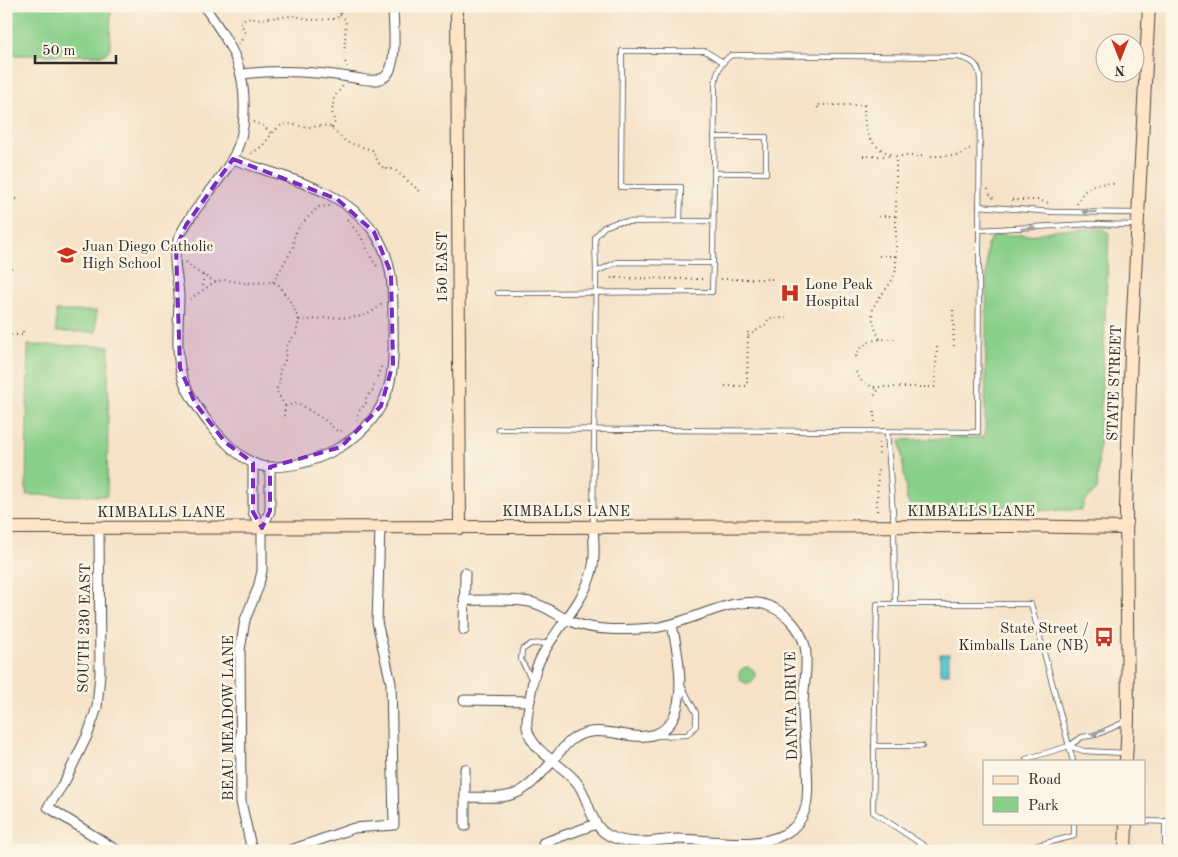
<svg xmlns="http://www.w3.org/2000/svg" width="1178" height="857" font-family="'Old Standard TT',serif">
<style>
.green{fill:#89cf89;stroke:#5a7d5a}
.water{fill:#5ac6d2;stroke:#42787e}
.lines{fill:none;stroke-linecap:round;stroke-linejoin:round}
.lane-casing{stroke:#494642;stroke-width:6}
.street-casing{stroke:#494642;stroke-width:11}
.secondary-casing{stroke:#494642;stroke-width:14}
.path{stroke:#494642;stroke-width:2;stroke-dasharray:1 4;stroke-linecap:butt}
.lane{stroke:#fff;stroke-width:4.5}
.street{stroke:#fff;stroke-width:9}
.secondary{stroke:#ffe4c6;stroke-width:12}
.oneway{fill:#a0a0a0}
.marked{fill:#7b2cbf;fill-opacity:0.2;stroke:#7b2cbf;stroke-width:4;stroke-dasharray:10 6;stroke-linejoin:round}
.labels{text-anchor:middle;stroke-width:5;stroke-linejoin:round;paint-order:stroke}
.poi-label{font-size:15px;fill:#2b2b2b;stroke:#fcf5e5;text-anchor:start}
.street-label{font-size:15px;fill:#2b2b2b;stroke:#fcf5e5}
</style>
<rect width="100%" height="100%" fill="#fcf5e5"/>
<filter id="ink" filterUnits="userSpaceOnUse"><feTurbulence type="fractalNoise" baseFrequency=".02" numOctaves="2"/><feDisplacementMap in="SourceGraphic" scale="10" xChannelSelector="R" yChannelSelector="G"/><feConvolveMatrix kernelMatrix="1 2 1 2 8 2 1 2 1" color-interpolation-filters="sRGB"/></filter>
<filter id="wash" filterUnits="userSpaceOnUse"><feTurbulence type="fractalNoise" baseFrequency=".0096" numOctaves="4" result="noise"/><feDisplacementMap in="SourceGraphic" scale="20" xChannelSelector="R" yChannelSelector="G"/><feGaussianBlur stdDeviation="1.12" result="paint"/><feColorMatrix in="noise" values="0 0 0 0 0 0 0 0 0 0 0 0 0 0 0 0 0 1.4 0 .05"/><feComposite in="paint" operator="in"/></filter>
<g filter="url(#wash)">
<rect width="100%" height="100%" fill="#f5e2c7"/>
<g class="green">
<path d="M8 6H111L110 49 104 55H6V11Z"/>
<path d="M1060 229H1104L1109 233 1097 490 1084 502 1082 510 913 511 907 500 900 440 985 437 987 245 994 235H1031Z"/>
<rect x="56" y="311" width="40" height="21"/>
<path d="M28 345 109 346 107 496 26 495Z"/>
<circle cx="747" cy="675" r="8"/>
</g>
<rect class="water" x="940" y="654" width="9" height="20"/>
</g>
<g filter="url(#ink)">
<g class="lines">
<defs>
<g id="lane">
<path d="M714 173H766V137H714"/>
<path d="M979 206 1053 212 1136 213"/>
<path d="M680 221 681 187H621L622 51H705L723 62"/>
<path d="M979 230 1091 224 1135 225"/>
<path d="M596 272 595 237 604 227 617 222 713 221"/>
<path d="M498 293 712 292 713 263"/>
<path d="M498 429C658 430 818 431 978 432L980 81C980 65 973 60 958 57L731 55C719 65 716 72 715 88L713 263 617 262 596 272 593 526"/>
<path d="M887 431 894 527 895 604"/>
<path d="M532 680 521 660 522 650 531 644 548 643"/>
<path d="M654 736 687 735 696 726V713L682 686"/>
<path d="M874 746H922"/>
<path d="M1069 746 1084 751 1125 753"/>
<path d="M1026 759 1069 746 1082 737 1096 735 1127 721"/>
<path d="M1144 821 1172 822"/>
<path d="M1165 821V851"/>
<path d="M932 851 873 812 877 604H1031L1073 761"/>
<path d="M1015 851 1074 836V823"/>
</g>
<g id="street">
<path d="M204 6C234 49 249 72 243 127 237 173 195 199 178 240 171 259 178 276 179 295 179 321 175 350 182 376 190 404 236 467 269 467 318 467 373 438 388 389 395 367 393 342 393 319 393 288 393 259 374 232 341 186 281 178 233 159"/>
<path d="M242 74C282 69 322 72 361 79 370 81 380 82 387 75 398 62 393 23 393 6"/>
<path d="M253 463V512L262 528"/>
<path d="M99 528 100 674 97 707 88 734 65 781 48 807 118 851"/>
<path d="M464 600C486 601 509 598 530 602 545 605 556 615 570 621 593 632 627 630 652 628 689 625 734 592 769 606 787 613 800 628 805 646 809 665 803 687 803 706 803 734 811 781 806 806 804 815 799 823 792 829 764 852 711 839 678 839 655 840 629 847 608 835 590 825 589 799 578 784 564 764 531 753 527 727 526 718 529 708 530 699 532 687 533 673 539 662 552 632 580 608 590 577 596 561 594 544 593 527"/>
<path d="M464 630 465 573"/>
<path d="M464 700 530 701"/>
<path d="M465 797C513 798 518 800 551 763 558 754 565 744 574 738 593 726 614 734 634 736 696 743 680 661 672 625"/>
<path d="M465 826V769"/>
<path d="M543 843 596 824"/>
<path d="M252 851 241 802 240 650 245 620 258 588 262 571V528L270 511V467"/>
<path d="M288 851 354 828 394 825 391 683 377 622 380 528"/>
</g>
<g id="secondary">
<path d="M457 6 460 528"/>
<path d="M6 528 1009 526 1126 528"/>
<path d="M1126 761 1128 720 1126 508 1131 352 1149 6"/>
<path d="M1125 851 1126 823"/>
</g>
</defs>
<use href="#lane" class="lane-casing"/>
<use href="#street" class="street-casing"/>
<use href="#secondary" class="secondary-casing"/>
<g class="path">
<path d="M340 15 346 20 344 58 347 67"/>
<path d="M238 44 246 35 241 23 245 18C261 20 277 17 293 16 300 16 306 20 312 20 320 20 328 19 336 19L340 15 342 6"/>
<path d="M818 108 817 105H864C865 134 866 144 894 156"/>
<path d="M253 122 262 125 272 134"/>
<path d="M332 128 335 122 332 113 334 97 343 86"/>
<path d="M6 131H15"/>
<path d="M251 153C262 148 264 144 271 135 286 116 292 127 309 127 316 127 322 125 329 126L346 142 372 150 380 165 385 169H392L396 171 421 192"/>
<path d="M863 156H891"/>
<path d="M896 156H957L971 148"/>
<path d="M988 189 991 197 997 199"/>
<path d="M6 200 17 199"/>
<path d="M1012 200H1037L1049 203"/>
<path d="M1077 204C1084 186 1095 182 1114 184"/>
<path d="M879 216H896"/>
<path d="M347 219C350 226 355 228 359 234 367 245 369 259 379 268"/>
<path d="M879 256H896"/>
<path d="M186 262 193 269 215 282 225 280 245 283 273 282 278 284 292 304 299 320 296 334 287 344 285 360 279 372 280 382 276 390 285 406 284 416"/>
<path d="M6 268H15"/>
<path d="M203 275V288"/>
<path d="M611 278 706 279"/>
<path d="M721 279H776"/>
<path d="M273 282 293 248 294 236 299 227 318 207 330 206"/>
<path d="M190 299 215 282"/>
<path d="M953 310 954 348"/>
<path d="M299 320C309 321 317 318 327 318 351 316 363 322 383 303"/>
<path d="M6 335H23V327"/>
<path d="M748 336 765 325 769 318H787"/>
<path d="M880 339C859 300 887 300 896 270V156"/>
<path d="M856 357C863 338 879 339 896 339"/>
<path d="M856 372 860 380 878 390 873 398"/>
<path d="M725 386H747L748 328"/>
<path d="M874 387H935L937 347"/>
<path d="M285 406 298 403 326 421 337 431 345 430"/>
<path d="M874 411 875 424"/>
<path d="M357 420 358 412 366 404V397L372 392 382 364"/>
<path d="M879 454V443"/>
<path d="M877 511 878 467"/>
</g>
<use href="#lane" class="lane"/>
<use href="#street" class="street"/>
<use href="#secondary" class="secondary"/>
</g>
<defs><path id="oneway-solid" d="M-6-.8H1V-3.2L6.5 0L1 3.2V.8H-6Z" transform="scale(1.25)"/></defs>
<g class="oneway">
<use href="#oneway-solid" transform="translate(1089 212) rotate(-179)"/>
<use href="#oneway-solid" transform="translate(1028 228) rotate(-7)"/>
<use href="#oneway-solid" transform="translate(1098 733) rotate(160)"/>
</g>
</g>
<path class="marked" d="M233 159 337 199 374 232 391 273 393 364 381 406 341 447 270 467V511L262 528 253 512V463L225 442 195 403 180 368 176 248 186 225Z"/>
<defs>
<symbol id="school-bare" viewBox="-9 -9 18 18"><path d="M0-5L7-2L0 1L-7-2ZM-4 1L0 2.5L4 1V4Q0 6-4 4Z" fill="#c8321e" stroke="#fcf5e5" stroke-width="2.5" paint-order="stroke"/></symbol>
<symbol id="hospital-bare" viewBox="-9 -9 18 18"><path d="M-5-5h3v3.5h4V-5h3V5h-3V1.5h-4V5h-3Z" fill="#c8321e" stroke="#fcf5e5" stroke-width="2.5" paint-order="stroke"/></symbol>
<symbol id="bus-bare" viewBox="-9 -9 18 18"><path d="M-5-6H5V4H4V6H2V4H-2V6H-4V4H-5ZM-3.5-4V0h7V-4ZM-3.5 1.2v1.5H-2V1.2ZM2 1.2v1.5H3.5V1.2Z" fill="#c8321e" stroke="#fcf5e5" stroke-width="2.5" paint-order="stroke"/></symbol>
</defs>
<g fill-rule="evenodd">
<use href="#school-bare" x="53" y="241" width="28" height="28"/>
<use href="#hospital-bare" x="776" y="279" width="28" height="28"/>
<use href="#bus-bare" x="1090" y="623" width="28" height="28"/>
</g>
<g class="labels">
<g class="poi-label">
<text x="82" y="251">Juan Diego Catholic<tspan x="82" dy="17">High School</tspan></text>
<text x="805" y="289">Lone Peak<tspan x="805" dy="17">Hospital</tspan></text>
<text x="1089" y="633" text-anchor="end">State Street /<tspan x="1089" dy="17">Kimballs Lane (NB)</tspan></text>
</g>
<g class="street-label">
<text transform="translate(442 267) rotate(-90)" y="5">150 EAST</text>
<text transform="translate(1114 383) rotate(-88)" y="5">STATE STREET</text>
<text x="566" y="516">KIMBALLS LANE</text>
<text x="971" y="516">KIMBALLS LANE</text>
<text x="161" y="517">KIMBALLS LANE</text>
<text transform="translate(84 628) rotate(-89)" y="5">SOUTH 230 EAST</text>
<text transform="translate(791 706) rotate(-91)" y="5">DANTA DRIVE</text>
<text transform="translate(228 718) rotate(-90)" y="5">BEAU MEADOW LANE</text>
</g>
</g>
<rect width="1178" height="857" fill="none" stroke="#fcf5e5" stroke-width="25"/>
<rect x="983" y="760" width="162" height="65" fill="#fcf5e5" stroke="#a8a49b"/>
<rect x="993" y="776" width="25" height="8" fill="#ffe4c6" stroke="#a8a49b"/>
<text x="1028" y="784" font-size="15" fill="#2b2b2b">Road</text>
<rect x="993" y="797" width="25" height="15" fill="#89cf89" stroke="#a8a49b"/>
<text x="1028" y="810" font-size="15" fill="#2b2b2b">Park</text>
<g transform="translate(1120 58) rotate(180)"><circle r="24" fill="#fcf5e5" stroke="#a8a49b"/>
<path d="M0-4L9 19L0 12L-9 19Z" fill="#c8321e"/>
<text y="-8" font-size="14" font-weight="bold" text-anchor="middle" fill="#2b2b2b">N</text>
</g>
<path d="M35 55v8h81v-8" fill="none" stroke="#2b2b2b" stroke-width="2.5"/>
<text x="42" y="55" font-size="15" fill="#2b2b2b" stroke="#fcf5e5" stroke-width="4" paint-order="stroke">50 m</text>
</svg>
